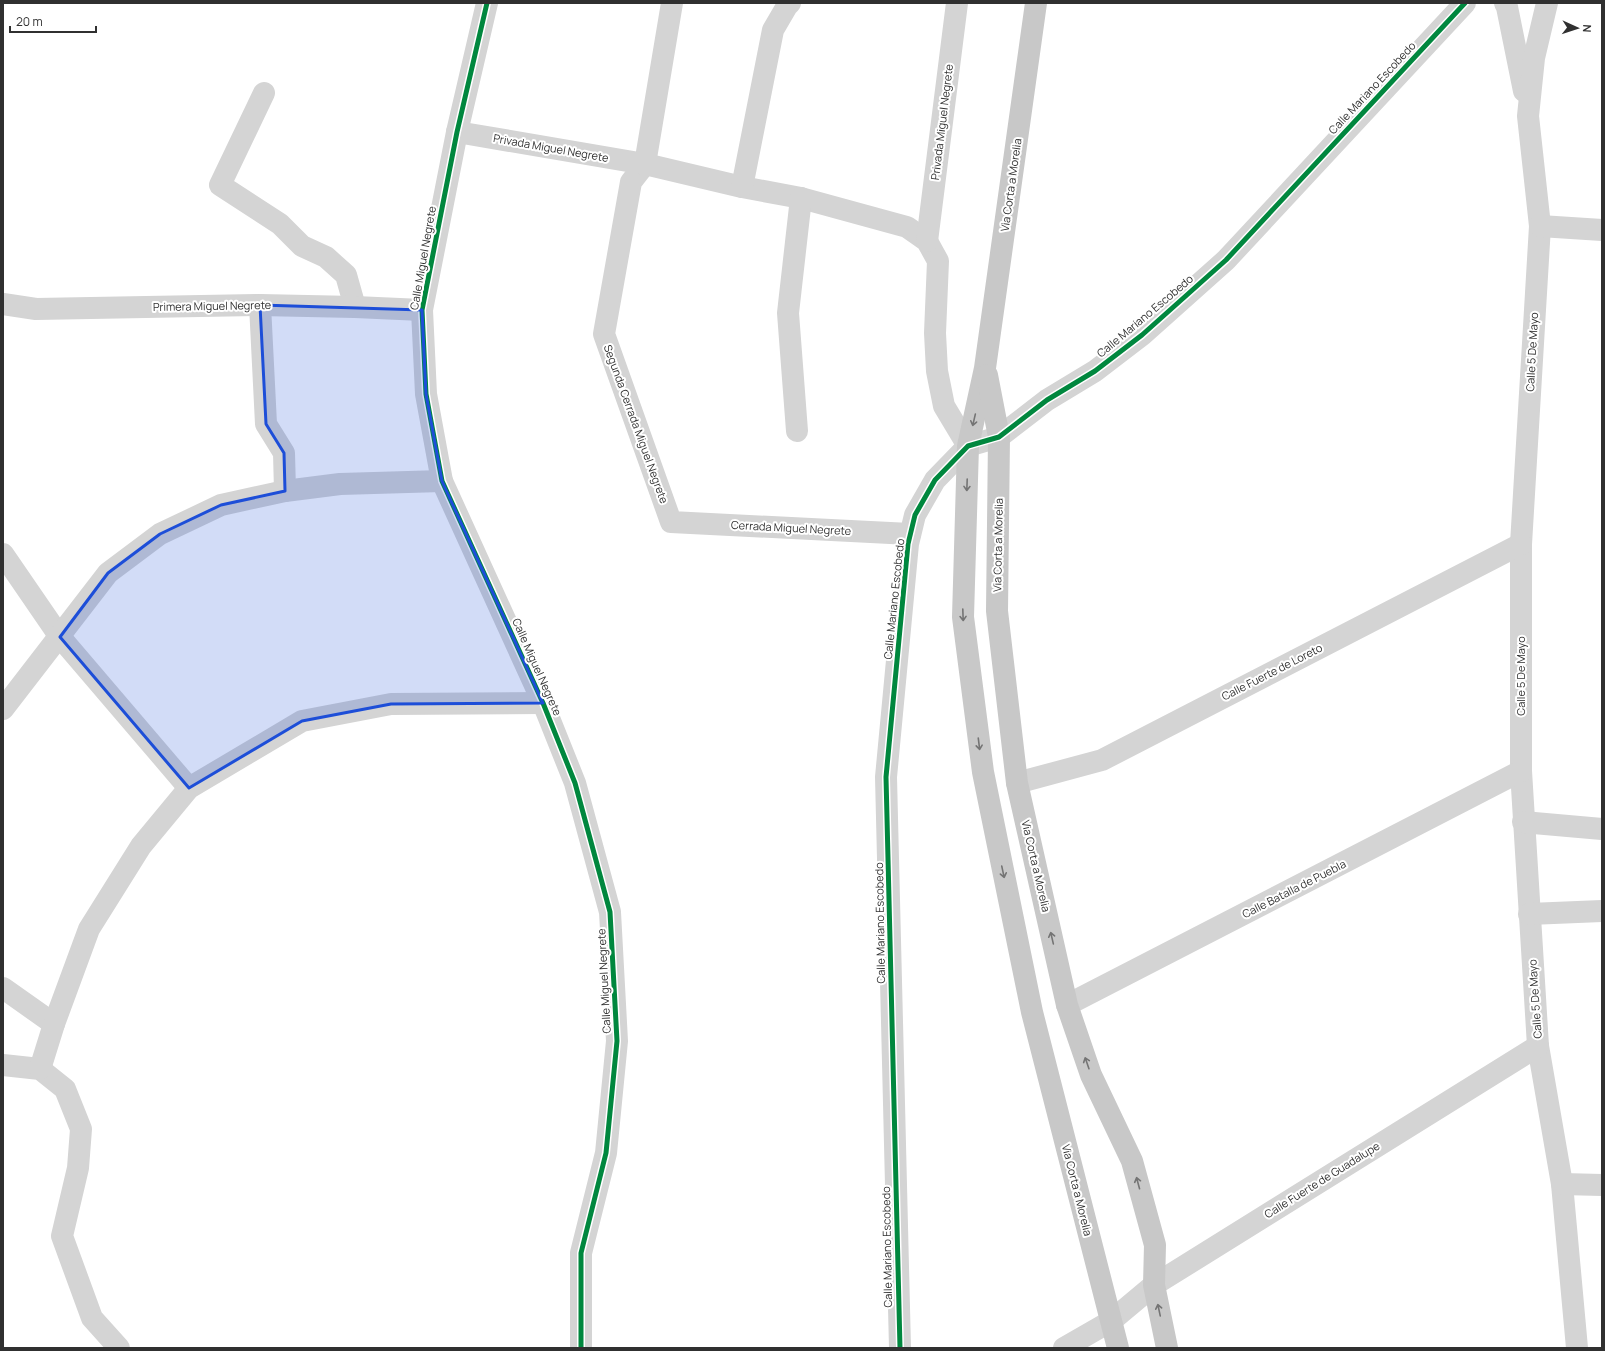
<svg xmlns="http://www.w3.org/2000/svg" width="1605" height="1351" font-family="Manrope,sans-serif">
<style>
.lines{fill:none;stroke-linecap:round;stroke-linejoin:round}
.minor{stroke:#d4d4d4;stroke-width:22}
.major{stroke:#c8c8c8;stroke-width:22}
.cycleway-casing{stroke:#fff;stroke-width:8}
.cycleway{stroke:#00873e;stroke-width:5}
.oneway{stroke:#747474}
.marked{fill:#1d4ed8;fill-opacity:0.2;stroke:#1d4ed8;stroke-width:3;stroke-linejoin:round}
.labels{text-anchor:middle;stroke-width:4;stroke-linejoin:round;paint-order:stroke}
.street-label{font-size:11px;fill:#303030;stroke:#fff}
</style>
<rect width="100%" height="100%" fill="#fff"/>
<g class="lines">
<g class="minor">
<path d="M487 3 457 132 422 310 426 394 442 481 543 703 575 783 610 912 617 1041 606 1153 581 1253V1348"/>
<path d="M672 3 645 164 631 182 604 334 671 522 910 534"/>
<path d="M1505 3 1507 7 1524 91"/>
<path d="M1547 3 1534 58 1528 116 1540 226 1521 544V771L1538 1046 1562 1184 1577 1348"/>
<path d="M264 93 220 185 280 224 302 246 326 257 346 275 355 307"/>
<path d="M457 132 645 164 742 187 801 198 907 227 927 241 938 261 935 333 937 371 944 406 968 446"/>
<path d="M742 187 773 30 787 6 790 3"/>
<path d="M1540 226 1602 230"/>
<path d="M927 241 957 3"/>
<path d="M3 304 36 309 260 305 355 307 422 310"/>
<path d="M260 305 266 424 284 453 285 491"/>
<path d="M797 431 788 313 801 198"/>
<path d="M3 554 60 637 189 788"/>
<path d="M3 709 108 573 160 534 221 505 285 491 340 484 442 481"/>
<path d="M1017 783 1102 760 1521 544"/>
<path d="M1523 822 1602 829"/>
<path d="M1529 914 1602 911"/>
<path d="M3 988 54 1024"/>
<path d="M1067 1005 1521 771"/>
<path d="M3 1065 40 1069 65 1089 81 1129 78 1168 62 1236 92 1318 119 1348"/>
<path d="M40 1069 54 1024 89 929 141 846 189 788 302 721 391 704 543 703"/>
<path d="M1562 1184 1602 1185"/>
<path d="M900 1348 886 777 908 544 915 515 935 480 968 446 999 437 1047 400 1095 371 1142 335 1226 260 1465 3"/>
<path d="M1064 1348 1111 1321 1154 1285 1538 1046"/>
</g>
<g class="major">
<path d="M1036 3 985 368 968 446 963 617 983 772 1032 1012 1118 1348"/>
<path d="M987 375 999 437 997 611 1017 783 1067 1005 1091 1075 1132 1161 1155 1245 1154 1285 1167 1348"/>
</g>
<defs>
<g id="cycleway">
<path d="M487 3 457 132 422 310 426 394 442 481 543 703 575 783 610 912 617 1041 606 1153 581 1253V1348"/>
<path d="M900 1348 886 777 908 544 915 515 935 480 968 446 999 437 1047 400 1095 371 1142 335 1226 260 1465 3"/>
</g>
</defs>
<use href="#cycleway" class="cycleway-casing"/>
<use href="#cycleway" class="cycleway"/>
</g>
<defs><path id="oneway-shaft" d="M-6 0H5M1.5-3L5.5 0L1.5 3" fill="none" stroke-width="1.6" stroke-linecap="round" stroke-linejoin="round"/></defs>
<g class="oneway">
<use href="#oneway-shaft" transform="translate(974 420) rotate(103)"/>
<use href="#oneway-shaft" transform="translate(967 485) rotate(92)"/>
<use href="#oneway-shaft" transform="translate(963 615) rotate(88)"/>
<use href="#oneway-shaft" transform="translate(979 744) rotate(83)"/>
<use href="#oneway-shaft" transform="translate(1003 872) rotate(78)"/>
<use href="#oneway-shaft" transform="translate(1052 938) rotate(-103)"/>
<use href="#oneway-shaft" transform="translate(1087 1063) rotate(-109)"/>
<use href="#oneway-shaft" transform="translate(1138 1183) rotate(-105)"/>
<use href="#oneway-shaft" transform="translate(1159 1310) rotate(-102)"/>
</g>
<path class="marked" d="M260 305 422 310 426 394 442 481 543 703 391 704 302 721 189 788 60 637 108 573 160 534 221 505 285 491 284 453 266 424Z"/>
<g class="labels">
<g class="street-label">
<text transform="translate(1372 88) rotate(-47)" y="4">Calle Mariano Escobedo</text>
<text transform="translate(942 122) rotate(-83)" y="4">Privada Miguel Negrete</text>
<text transform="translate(551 148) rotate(10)" y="4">Privada Miguel Negrete</text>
<text transform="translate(1011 185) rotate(-82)" y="4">Via Corta a Morelia</text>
<text transform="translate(423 258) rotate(-80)" y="4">Calle Miguel Negrete</text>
<text transform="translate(212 306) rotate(-1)" y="4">Primera Miguel Negrete</text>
<text transform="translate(1145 316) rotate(-40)" y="4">Calle Mariano Escobedo</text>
<text transform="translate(1532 352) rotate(-87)" y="4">Calle 5 De Mayo</text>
<text transform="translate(636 424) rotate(70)" y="4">Segunda Cerrada Miguel Negrete</text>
<text transform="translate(791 528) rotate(3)" y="4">Cerrada Miguel Negrete</text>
<text transform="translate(998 545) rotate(-89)" y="4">Via Corta a Morelia</text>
<text transform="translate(894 599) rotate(-84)" y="4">Calle Mariano Escobedo</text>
<text transform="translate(537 667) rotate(66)" y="4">Calle Miguel Negrete</text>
<text transform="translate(1272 672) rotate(-27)" y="4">Calle Fuerte de Loreto</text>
<text transform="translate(1521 676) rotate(-90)" y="4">Calle 5 De Mayo</text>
<text transform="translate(1036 866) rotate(77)" y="4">Via Corta a Morelia</text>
<text transform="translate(1294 889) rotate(-27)" y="4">Calle Batalla de Puebla</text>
<text transform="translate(880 923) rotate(-91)" y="4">Calle Mariano Escobedo</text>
<text transform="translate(604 981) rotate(-93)" y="4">Calle Miguel Negrete</text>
<text transform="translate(1535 999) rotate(-94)" y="4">Calle 5 De Mayo</text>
<text transform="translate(1322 1180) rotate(-32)" y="4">Calle Fuerte de Guadalupe</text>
<text transform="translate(1077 1190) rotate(76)" y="4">Via Corta a Morelia</text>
<text transform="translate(887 1247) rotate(-91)" y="4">Calle Mariano Escobedo</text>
</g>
</g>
<rect width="1605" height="1351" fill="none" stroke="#303030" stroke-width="8"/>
<g transform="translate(1577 28) rotate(93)" stroke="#ffffff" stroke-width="3" paint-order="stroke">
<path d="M0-3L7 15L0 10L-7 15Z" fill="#303030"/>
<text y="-6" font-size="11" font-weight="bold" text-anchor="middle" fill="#303030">N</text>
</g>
<path d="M10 26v6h86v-6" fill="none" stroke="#303030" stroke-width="2"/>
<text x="16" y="26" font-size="12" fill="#303030" stroke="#ffffff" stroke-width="3" paint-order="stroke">20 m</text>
</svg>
